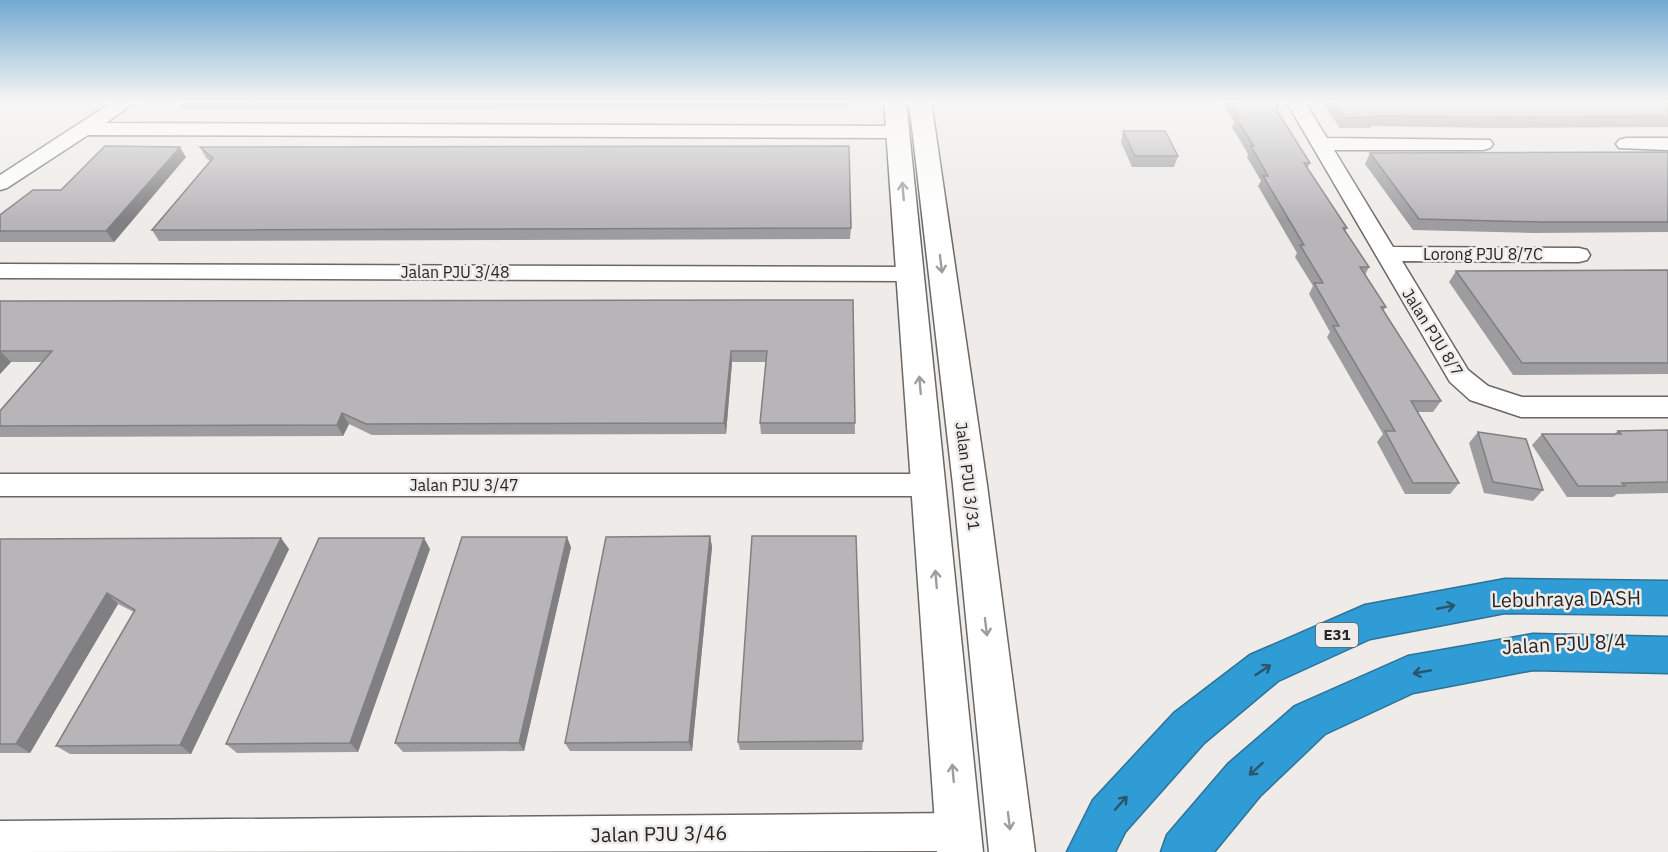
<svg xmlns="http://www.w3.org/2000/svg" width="1668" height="852" font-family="'IBM Plex Sans',sans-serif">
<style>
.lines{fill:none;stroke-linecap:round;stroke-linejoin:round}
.minor-casing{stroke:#6a6765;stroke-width:3}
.tertiary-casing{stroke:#6a6765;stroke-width:3}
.motorway-casing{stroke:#2d7397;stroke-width:3}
.minor{fill:#fff;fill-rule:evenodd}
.tertiary{fill:#fff;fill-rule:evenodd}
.motorway{fill:#309cd5;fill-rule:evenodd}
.wall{fill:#9d9c9e}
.shaded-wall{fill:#807f81}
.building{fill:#b7b5b8;stroke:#807f81;stroke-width:1.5}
.oneway{stroke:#9e9d9d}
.oneway2{stroke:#2b556b}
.labels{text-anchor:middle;stroke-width:5;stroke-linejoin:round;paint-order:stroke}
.shield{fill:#eeebe8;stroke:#636160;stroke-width:1.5}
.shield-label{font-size:15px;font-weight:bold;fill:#282625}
.street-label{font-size:16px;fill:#282625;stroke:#eeebe8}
.near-street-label{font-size:20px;fill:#282625;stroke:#eeebe8}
</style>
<rect width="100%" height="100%" fill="#eeebe8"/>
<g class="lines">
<defs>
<g id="minor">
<path d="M114 101H136L106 123 898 126 905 128 908 132 905 136 898 138 88 135 7 188 0 190V175Z"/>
<path d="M1286 101H1304L1327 138 1490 140 1493 144 1490 148 1483 150H1334L1393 247 1579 248 1587 250 1590 255 1587 260 1579 262 1402 261 1468 370 1488 386 1522 397H1668V417H1521L1470 400 1450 382Z"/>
<path d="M1626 138H1668V150L1619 148 1616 144 1619 140Z"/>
<path d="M0 264 910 267 918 269 921 274 918 279 910 281 0 278Z"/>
<path d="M0 474H928L938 477 942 485 938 493 928 496H0Z"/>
<path d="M959 813 972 819 978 832 972 845 959 851 0 852V821Z"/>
</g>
<g id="tertiary">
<path d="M884 101H906L983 852H937Z"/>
<path d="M909 101H931L987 485 1035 852H989L953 485Z"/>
</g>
<g id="motorway">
<path d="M1505 579 1668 581V615L1505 613 1370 639 1278 681 1204 743 1125 832 1115 852H1067L1093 800 1174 713 1250 655 1365 605Z"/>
<path d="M1533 634 1668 637V673L1533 670 1413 693 1325 734 1260 796 1214 852H1161L1167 835 1228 764 1295 706 1408 656Z"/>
</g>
</defs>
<use href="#minor" class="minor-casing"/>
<use href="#tertiary" class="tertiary-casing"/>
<use href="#motorway" class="motorway-casing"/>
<use href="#minor" class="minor"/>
<use href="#tertiary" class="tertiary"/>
<use href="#motorway" class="motorway"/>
</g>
<g class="wall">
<path d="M179 101H848V108L183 109Z"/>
<path d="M1221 101H1276L1279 106 1277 111 1310 163 1307 168 1347 228 1345 231 1369 267 1365 275 1386 307 1383 311 1441 401 1433 412H1417L1459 483 1450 494H1405L1377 442 1383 434 1327 337 1330 332 1309 294 1313 286 1295 257 1297 253 1258 186 1261 181 1247 157 1248 154 1232 127 1234 122Z"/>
<path d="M1321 101H1668V127L1497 128 1371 126 1370 128H1340Z"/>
<path d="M1123 131 1178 156 1174 167H1132L1121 142Z"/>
<path d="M200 147 851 228 850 239 159 241 152 230 210 161 206 158Z"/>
<path d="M1668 152V232L1533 233 1413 230 1365 164 1370 153Z"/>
<path d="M186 157 114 242H0V215L61 190Z"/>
<path d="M1668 270V374L1513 375 1449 282 1456 271Z"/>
<path d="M853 300 855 434H761L760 423 766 362H732L726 434 372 435 349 424 343 436 0 437V411L42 362H11L0 374V301Z"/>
<path d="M1668 430V493L1617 494 1613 497H1567L1532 445 1542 434H1614L1618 431Z"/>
<path d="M1478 432 1543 490 1533 501 1484 493 1469 443Z"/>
<path d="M710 536 712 547 692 751H570L565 743Z"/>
<path d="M0 539 289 549 191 754H70L56 746 134 612 118 604 30 753H0Z"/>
<path d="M571 547 524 751 403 752 395 743Z"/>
<path d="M430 549 358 752 237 753 226 744Z"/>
<path d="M863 741 862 750H740L738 742Z"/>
</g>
<g class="shaded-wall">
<path d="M180 147 186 157 114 242 106 231Z"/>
<path d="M0 351 11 362 0 374Z"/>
<path d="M731 351 732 362 726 434 724 423Z"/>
<path d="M342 413 349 424 343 436 337 425Z"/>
<path d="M710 536 712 547 692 751 689 742Z"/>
<path d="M567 537 571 547 524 751 519 743Z"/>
<path d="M281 538 289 549 191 754 180 745Z"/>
<path d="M424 538 430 549 358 752 350 743Z"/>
<path d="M107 593 118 604 30 753 16 744Z"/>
</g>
<g class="building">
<path d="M1231 101H1276L1279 106H1274L1310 163H1304L1347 228H1343L1369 267H1360L1386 307H1381L1441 401H1411L1459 483H1413L1385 431H1395L1333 326H1339L1314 283H1323L1300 245H1304L1263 176H1268L1251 146H1254L1235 117H1240Z"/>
<path d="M1333 101H1668V116L1504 117 1374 116 1376 117 1345 118Z"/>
<path d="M1123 131H1165L1178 156H1135Z"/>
<path d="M105 146 180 147 106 231H0V215L33 190H61Z"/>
<path d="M849 146 851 228 152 230 213 158 200 147Z"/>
<path d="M1668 152V222H1541L1419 219 1370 153Z"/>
<path d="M1668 270V363H1522L1456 271Z"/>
<path d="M853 300 855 423H760L767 351H731L724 423 366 424 342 413 337 425 0 426V411L52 351H0V301Z"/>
<path d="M1668 430V482L1622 483 1625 486H1578L1542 434H1621L1618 431Z"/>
<path d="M1478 432 1526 439 1543 490 1493 482Z"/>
<path d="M710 536 689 742 565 743 606 537Z"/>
<path d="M752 536H856L863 741 738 742Z"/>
<path d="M462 537H567L519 743H395Z"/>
<path d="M281 538 180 745 56 746 135 610 107 593 16 744H0V539Z"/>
<path d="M319 538H424L350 743 226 744Z"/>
</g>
<defs><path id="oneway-shaft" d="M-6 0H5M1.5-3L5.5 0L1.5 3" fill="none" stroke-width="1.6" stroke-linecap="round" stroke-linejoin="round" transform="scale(1.5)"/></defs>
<g class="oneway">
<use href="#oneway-shaft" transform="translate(903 191) rotate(-95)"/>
<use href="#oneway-shaft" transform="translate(941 264) rotate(83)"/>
<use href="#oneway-shaft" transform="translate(920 385) rotate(-95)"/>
<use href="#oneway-shaft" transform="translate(936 579) rotate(-95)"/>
<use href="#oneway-shaft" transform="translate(986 627) rotate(83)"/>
<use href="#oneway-shaft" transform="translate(953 773) rotate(-95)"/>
<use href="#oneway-shaft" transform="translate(1009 821) rotate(83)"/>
</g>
<g class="oneway2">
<use href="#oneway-shaft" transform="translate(1446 607) rotate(-11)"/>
<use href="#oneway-shaft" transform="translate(1263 670) rotate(-33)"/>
<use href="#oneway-shaft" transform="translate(1422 672) rotate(170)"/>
<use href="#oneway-shaft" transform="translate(1256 769) rotate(138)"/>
<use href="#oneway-shaft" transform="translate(1121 803) rotate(-48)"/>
</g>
<linearGradient id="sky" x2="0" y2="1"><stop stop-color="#72a9d0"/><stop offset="0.46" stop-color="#f7f6f5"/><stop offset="1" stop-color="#f7f6f5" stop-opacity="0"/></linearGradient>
<rect width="1668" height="221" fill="url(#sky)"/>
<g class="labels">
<rect class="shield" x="1316" y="623" width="42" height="24" rx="4.5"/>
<g class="shield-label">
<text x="1337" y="640">E31</text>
</g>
<g class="street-label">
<text x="1483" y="260">Lorong PJU 8/7C</text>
<text x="455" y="278">Jalan PJU 3/48</text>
<text transform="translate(1433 332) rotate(58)" y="6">Jalan PJU 8/7</text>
<text transform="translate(968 476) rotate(83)" y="6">Jalan PJU 3/31</text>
<text x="464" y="491">Jalan PJU 3/47</text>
</g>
<g class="near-street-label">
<text transform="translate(1566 599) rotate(-1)" y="7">Lebuhraya DASH</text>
<text transform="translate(1564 644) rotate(-3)" y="7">Jalan PJU 8/4</text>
<text transform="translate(659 834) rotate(-1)" y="7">Jalan PJU 3/46</text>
</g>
</g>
</svg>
